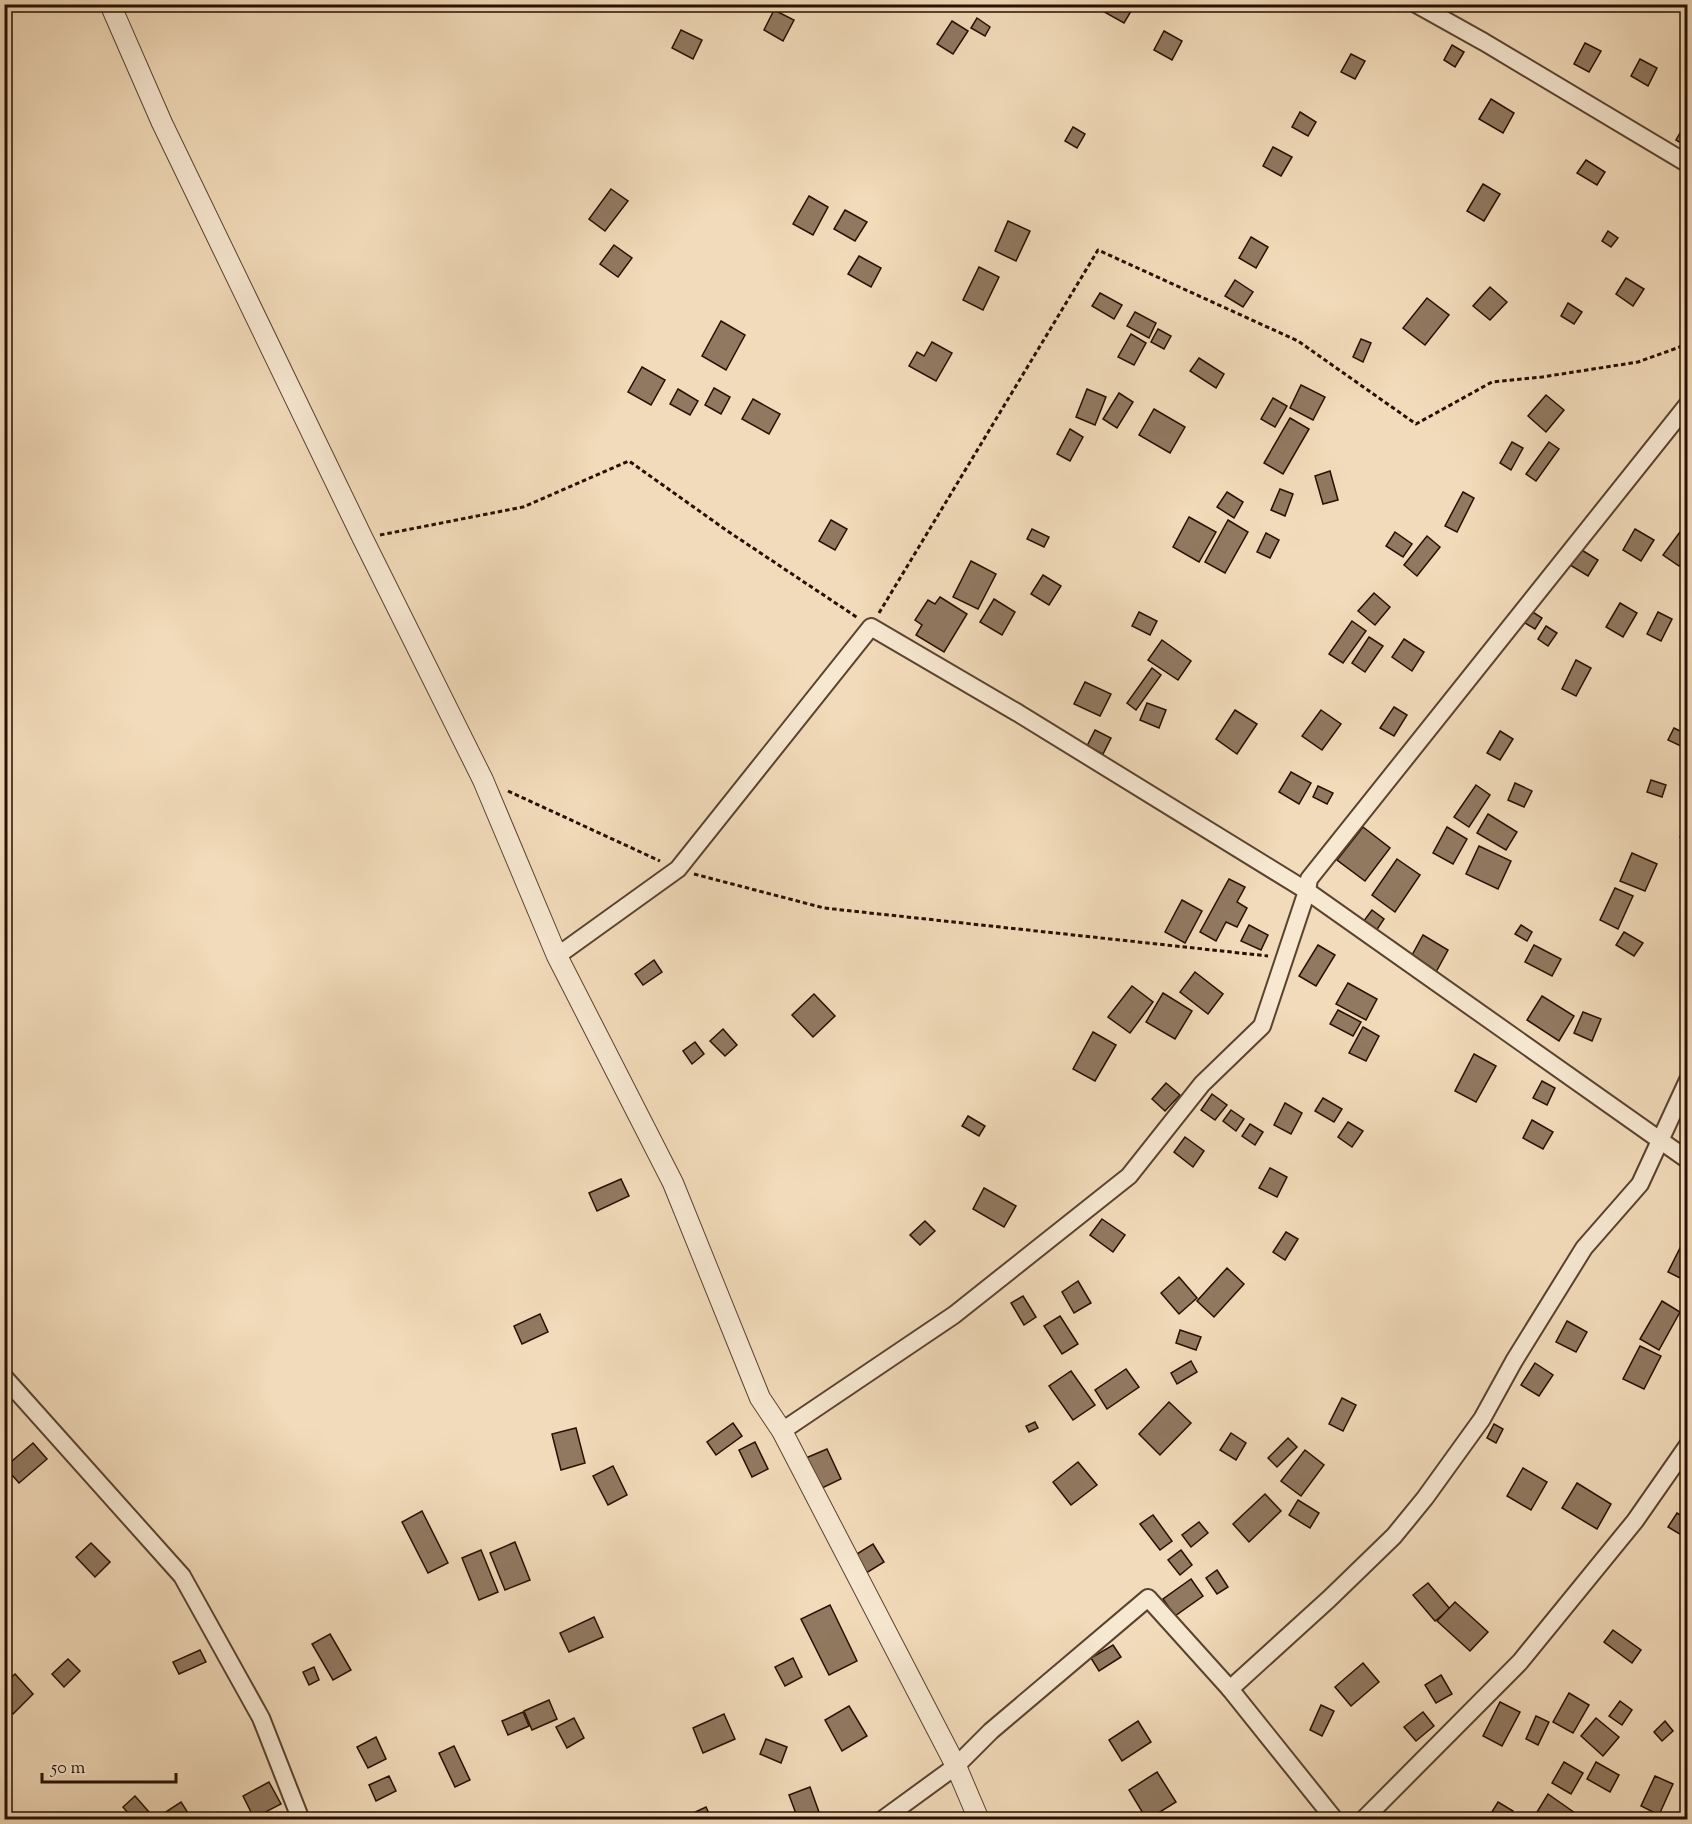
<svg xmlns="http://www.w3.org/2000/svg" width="1692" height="1824" font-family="'Sorts Mill Goudy',serif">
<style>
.building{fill:#917961;stroke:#270f01;stroke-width:1.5}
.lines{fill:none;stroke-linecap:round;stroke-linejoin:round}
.minor-casing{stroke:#5a422f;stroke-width:20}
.tertiary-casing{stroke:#5a422f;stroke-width:22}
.path{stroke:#270f01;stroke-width:3;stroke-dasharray:4.5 3;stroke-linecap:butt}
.minor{stroke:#f7e8d2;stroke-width:16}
.tertiary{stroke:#f7e8d2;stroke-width:20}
</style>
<rect width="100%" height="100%" fill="#f2dbba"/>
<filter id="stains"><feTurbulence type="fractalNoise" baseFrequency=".00333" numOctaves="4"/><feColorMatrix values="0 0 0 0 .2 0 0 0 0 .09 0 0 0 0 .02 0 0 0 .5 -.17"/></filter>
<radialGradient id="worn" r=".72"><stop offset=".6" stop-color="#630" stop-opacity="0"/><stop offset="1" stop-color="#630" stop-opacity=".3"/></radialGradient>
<g class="building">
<path d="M1102 4H1132L1134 6 1124 23 1099 9Z"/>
<path d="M774 10 794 20 783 41 764 30Z"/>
<path d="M977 18 990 27 985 36 971 28Z"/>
<path d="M952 21 968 31 953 54 937 44Z"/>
<path d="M681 30 702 40 693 59 672 48Z"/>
<path d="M1164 31 1182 41 1172 60 1154 50Z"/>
<path d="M1585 43 1601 51 1589 72 1574 64Z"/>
<path d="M1452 45 1464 52 1455 67 1444 60Z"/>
<path d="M1351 54 1365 61 1355 79 1341 72Z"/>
<path d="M1640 59 1657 68 1648 86 1631 76Z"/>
<path d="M1491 99 1514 113 1503 133 1479 119Z"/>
<path d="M1300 112 1316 122 1308 136 1292 127Z"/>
<path d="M1073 127 1085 134 1077 148 1065 141Z"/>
<path d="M1680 133 1688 137 1686 146 1676 140Z"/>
<path d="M1273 147 1292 157 1281 176 1263 166Z"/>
<path d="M1586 160 1605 172 1597 185 1577 173Z"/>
<path d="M1483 184 1500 194 1484 221 1467 211Z"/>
<path d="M611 189 628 201 605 231 589 219Z"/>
<path d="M809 196 828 207 813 235 793 224Z"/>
<path d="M845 210 867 222 855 241 834 229Z"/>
<path d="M1008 221 1030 231 1016 261 995 251Z"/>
<path d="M1608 231 1618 238 1611 247 1602 241Z"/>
<path d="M1251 237 1268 247 1256 268 1239 258Z"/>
<path d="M614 245 632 258 618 277 600 264Z"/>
<path d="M859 256 881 268 871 287 848 274Z"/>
<path d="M979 267 999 277 983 310 963 300Z"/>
<path d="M1626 278 1644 289 1633 306 1616 294Z"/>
<path d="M1235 280 1253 292 1243 307 1225 296Z"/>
<path d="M1490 287 1507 302 1490 320 1473 306Z"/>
<path d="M1100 293 1122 305 1114 319 1092 306Z"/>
<path d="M1427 298 1449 315 1425 345 1403 328Z"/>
<path d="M1568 303 1582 312 1574 324 1561 316Z"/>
<path d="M1135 312 1156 323 1149 338 1127 326Z"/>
<path d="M721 321 745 335 726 370 702 356Z"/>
<path d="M1158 329 1171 336 1164 349 1151 342Z"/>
<path d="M1131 334 1146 343 1134 365 1118 357Z"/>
<path d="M1361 339 1371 343 1363 362 1353 357Z"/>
<path d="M932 342 952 353 936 381 909 366 917 352 924 356Z"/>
<path d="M1199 358 1224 374 1216 388 1190 371Z"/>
<path d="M642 367 665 380 651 405 628 392Z"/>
<path d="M1301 385 1325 397 1313 420 1290 408Z"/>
<path d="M714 388 730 397 721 414 705 405Z"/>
<path d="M678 389 698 401 690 415 670 404Z"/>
<path d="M1087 389 1106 397 1095 425 1076 417Z"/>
<path d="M1119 393 1133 402 1117 428 1103 419Z"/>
<path d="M1546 395 1564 410 1546 432 1528 416Z"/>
<path d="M1273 398 1287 406 1275 427 1261 419Z"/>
<path d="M753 399 780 414 769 434 742 419Z"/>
<path d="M1154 409 1185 427 1170 453 1139 435Z"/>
<path d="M1290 418 1309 429 1283 474 1264 463Z"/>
<path d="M1070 429 1083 437 1070 461 1057 454Z"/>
<path d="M1512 442 1523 448 1511 470 1500 463Z"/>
<path d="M1549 442 1559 449 1536 481 1526 474Z"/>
<path d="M1330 471 1338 500 1323 504 1315 476Z"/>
<path d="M1280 489 1293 494 1285 516 1271 510Z"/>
<path d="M1227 492 1243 502 1234 518 1217 507Z"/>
<path d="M1463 492 1474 498 1457 532 1445 526Z"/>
<path d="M1189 517 1216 532 1199 562 1173 547Z"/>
<path d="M831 520 847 529 835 550 819 541Z"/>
<path d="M1228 520 1248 532 1225 573 1205 562Z"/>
<path d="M1688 521V554L1679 566 1663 555Z"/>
<path d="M1032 529 1049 537 1044 547 1027 539Z"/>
<path d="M1635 529 1654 540 1641 561 1623 550Z"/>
<path d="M1395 532 1412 544 1403 557 1386 546Z"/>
<path d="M1266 533 1279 540 1270 558 1257 552Z"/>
<path d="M1427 536 1440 547 1417 576 1404 565Z"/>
<path d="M1580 549 1598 560 1588 576 1570 565Z"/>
<path d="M971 561 996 574 978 609 953 597Z"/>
<path d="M1043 575 1061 586 1049 605 1031 594Z"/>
<path d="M1374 593 1390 607 1375 625 1358 611Z"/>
<path d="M940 597 967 614 944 652 916 635 922 625 915 620 928 600 935 604Z"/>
<path d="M994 599 1015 612 1002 635 980 622Z"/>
<path d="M1620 603 1637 613 1623 637 1606 627Z"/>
<path d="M1528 609 1542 618 1535 629 1520 620Z"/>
<path d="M1139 612 1157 621 1150 635 1132 626Z"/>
<path d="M1658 612 1672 619 1661 641 1647 634Z"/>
<path d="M1352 621 1366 631 1343 663 1329 654Z"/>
<path d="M1546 626 1557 633 1548 646 1538 639Z"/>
<path d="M1369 637 1383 646 1365 672 1352 663Z"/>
<path d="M1404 639 1424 652 1412 671 1392 657Z"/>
<path d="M1162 640 1191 661 1178 680 1148 660Z"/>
<path d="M1576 660 1591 668 1576 696 1562 689Z"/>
<path d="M1152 668 1161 675 1136 710 1127 703Z"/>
<path d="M1085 682 1111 694 1100 716 1074 704Z"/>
<path d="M1147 703 1166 710 1159 728 1140 720Z"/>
<path d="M1394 707 1407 715 1394 736 1380 728Z"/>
<path d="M1235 710 1257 724 1237 754 1216 739Z"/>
<path d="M1321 710 1341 724 1322 750 1302 736Z"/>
<path d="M1674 728 1688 735V743L1685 748 1668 740Z"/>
<path d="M1095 730 1111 738 1103 754 1087 746Z"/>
<path d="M1500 731 1513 739 1500 760 1487 753Z"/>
<path d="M1291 772 1311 783 1299 804 1279 792Z"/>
<path d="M1651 780 1666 785 1662 797 1647 792Z"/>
<path d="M1515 783 1532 791 1524 807 1508 800Z"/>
<path d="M1476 785 1490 795 1469 827 1454 817Z"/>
<path d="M1318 786 1333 793 1327 804 1313 797Z"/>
<path d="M1488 814 1517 832 1506 850 1477 833Z"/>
<path d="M1688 825V841L1680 837Z"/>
<path d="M1363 827 1390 848 1365 881 1337 860Z"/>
<path d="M1447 827 1467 839 1453 864 1433 853Z"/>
<path d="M1479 846 1511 861 1498 889 1466 874Z"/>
<path d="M1632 853 1657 864 1645 891 1620 881Z"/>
<path d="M1397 859 1420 875 1395 912 1372 895Z"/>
<path d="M1229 879 1245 887 1237 902 1247 908 1237 927 1226 922 1216 941 1200 932Z"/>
<path d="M1615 888 1633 896 1618 929 1600 920Z"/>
<path d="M1182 900 1202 911 1185 943 1165 932Z"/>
<path d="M1372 910 1384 919 1376 931 1363 922Z"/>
<path d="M1249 925 1268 935 1261 950 1241 941Z"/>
<path d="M1521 925 1532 932 1527 941 1515 934Z"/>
<path d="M1624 932 1643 943 1634 956 1616 945Z"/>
<path d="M1423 935 1448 950 1436 972 1411 957Z"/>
<path d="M1318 945 1335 955 1316 986 1299 976Z"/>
<path d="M1534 945 1561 959 1552 976 1525 962Z"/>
<path d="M654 960 662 972 643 985 635 974Z"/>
<path d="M1195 972 1223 994 1208 1014 1180 992Z"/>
<path d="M1348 983 1377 999 1366 1020 1336 1004Z"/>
<path d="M1132 986 1153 1002 1130 1033 1108 1017Z"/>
<path d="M1163 993 1192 1011 1175 1039 1146 1022Z"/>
<path d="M814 994 835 1016 813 1037 792 1015Z"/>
<path d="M1542 996 1574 1016 1559 1041 1527 1020Z"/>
<path d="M1338 1010 1361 1022 1353 1036 1330 1024Z"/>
<path d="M1583 1012 1601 1019 1592 1041 1574 1033Z"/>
<path d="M1363 1027 1379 1036 1366 1061 1349 1053Z"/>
<path d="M723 1029 737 1045 725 1056 710 1041Z"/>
<path d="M1093 1032 1116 1045 1095 1081 1073 1069Z"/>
<path d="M695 1042 704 1054 692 1064 683 1051Z"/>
<path d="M1474 1054 1496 1066 1476 1102 1455 1091Z"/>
<path d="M1542 1081 1555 1088 1547 1105 1533 1098Z"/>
<path d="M1166 1083 1180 1095 1165 1111 1152 1099Z"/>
<path d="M1212 1094 1227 1105 1215 1120 1201 1110Z"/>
<path d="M1323 1098 1342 1109 1334 1122 1315 1111Z"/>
<path d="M1285 1103 1302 1113 1291 1134 1274 1125Z"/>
<path d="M1231 1110 1244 1119 1236 1131 1223 1121Z"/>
<path d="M968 1116 985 1126 979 1136 962 1126Z"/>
<path d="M1532 1120 1553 1132 1543 1149 1523 1138Z"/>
<path d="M1348 1122 1363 1131 1352 1147 1338 1137Z"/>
<path d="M1250 1124 1263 1132 1255 1145 1242 1136Z"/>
<path d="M1185 1137 1204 1151 1193 1167 1174 1152Z"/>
<path d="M1270 1168 1287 1177 1277 1197 1259 1188Z"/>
<path d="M621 1179 629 1196 597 1211 589 1193Z"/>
<path d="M984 1188 1016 1206 1004 1227 973 1209Z"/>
<path d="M1102 1219 1125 1235 1113 1252 1090 1235Z"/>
<path d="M925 1221 935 1231 920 1245 910 1235Z"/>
<path d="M1286 1232 1298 1239 1285 1260 1273 1252Z"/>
<path d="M1686 1236 1688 1237 1686 1281 1668 1272Z"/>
<path d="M1227 1268 1244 1284 1214 1317 1197 1301Z"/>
<path d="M1179 1277 1197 1298 1179 1314 1161 1293Z"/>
<path d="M1078 1281 1091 1303 1074 1313 1062 1292Z"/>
<path d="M1023 1296 1036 1317 1024 1325 1011 1303Z"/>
<path d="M1662 1301 1680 1312 1659 1350 1640 1339Z"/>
<path d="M540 1314 548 1332 522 1344 514 1326Z"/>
<path d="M1060 1316 1078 1344 1062 1354 1044 1326Z"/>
<path d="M1567 1321 1587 1332 1576 1352 1556 1342Z"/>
<path d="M1180 1330 1201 1337 1196 1350 1176 1343Z"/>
<path d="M1640 1346 1661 1356 1644 1389 1623 1379Z"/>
<path d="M1191 1361 1197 1372 1177 1384 1171 1373Z"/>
<path d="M1535 1363 1553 1375 1539 1396 1521 1385Z"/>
<path d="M1126 1369 1139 1387 1107 1409 1095 1390Z"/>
<path d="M1071 1371 1095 1405 1073 1420 1049 1386Z"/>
<path d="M1342 1398 1356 1405 1343 1431 1329 1424Z"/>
<path d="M1169 1402 1191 1423 1160 1455 1139 1434Z"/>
<path d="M1035 1422 1038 1428 1029 1432 1026 1426Z"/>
<path d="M733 1423 742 1436 716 1455 707 1442Z"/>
<path d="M1494 1424 1503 1429 1496 1443 1487 1438Z"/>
<path d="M576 1428 585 1463 561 1470 552 1434Z"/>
<path d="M1231 1433 1246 1443 1236 1460 1220 1450Z"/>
<path d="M1288 1438 1297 1447 1277 1467 1268 1458Z"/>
<path d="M755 1442 768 1469 752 1477 739 1450Z"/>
<path d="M33 1443 47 1459 19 1483 5 1467Z"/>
<path d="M827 1449 841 1479 820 1489 806 1458Z"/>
<path d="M1305 1450 1324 1465 1301 1496 1281 1481Z"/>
<path d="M1078 1462 1097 1485 1071 1505 1053 1482Z"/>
<path d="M613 1466 627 1495 608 1505 593 1476Z"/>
<path d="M1523 1468 1547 1482 1531 1510 1507 1496Z"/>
<path d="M1577 1483 1611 1504 1597 1529 1562 1508Z"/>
<path d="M1265 1494 1281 1511 1249 1542 1233 1524Z"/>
<path d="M1298 1500 1319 1513 1310 1528 1289 1515Z"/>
<path d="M422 1511 448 1563 428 1573 402 1522Z"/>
<path d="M1677 1513 1688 1520V1539L1668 1527Z"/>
<path d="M1153 1515 1172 1541 1160 1550 1140 1524Z"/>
<path d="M1199 1522 1208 1533 1191 1547 1182 1535Z"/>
<path d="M515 1542 530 1580 505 1590 490 1553Z"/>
<path d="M91 1543 110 1562 95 1577 76 1557Z"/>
<path d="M873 1544 884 1562 863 1575 852 1557Z"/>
<path d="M481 1550 498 1592 479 1600 462 1558Z"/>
<path d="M1181 1550 1192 1565 1180 1575 1168 1560Z"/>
<path d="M1217 1570 1228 1587 1217 1594 1206 1578Z"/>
<path d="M1191 1579 1203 1596 1175 1616 1163 1599Z"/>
<path d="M1428 1583 1450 1609 1435 1621 1413 1595Z"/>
<path d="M1455 1602 1488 1632 1470 1651 1437 1621Z"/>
<path d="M830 1605 857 1661 829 1675 801 1619Z"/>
<path d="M594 1617 603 1637 569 1652 560 1633Z"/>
<path d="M1613 1630 1641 1650 1632 1663 1604 1642Z"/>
<path d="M330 1634 351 1670 333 1680 312 1644Z"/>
<path d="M1113 1645 1121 1657 1099 1671 1091 1658Z"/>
<path d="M200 1650 206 1662 179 1674 173 1662Z"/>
<path d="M793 1658 802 1677 785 1686 775 1667Z"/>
<path d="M68 1659 80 1671 64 1687 52 1674Z"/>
<path d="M1363 1663 1379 1682 1351 1706 1335 1687Z"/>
<path d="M314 1667 319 1680 309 1685 303 1672Z"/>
<path d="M15 1674 33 1694 13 1714 4 1705V1684Z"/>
<path d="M1441 1675 1452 1694 1436 1703 1425 1685Z"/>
<path d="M1569 1693 1589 1705 1573 1733 1553 1722Z"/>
<path d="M549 1700 557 1719 532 1730 524 1711Z"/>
<path d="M1620 1701 1632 1710 1622 1725 1609 1716Z"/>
<path d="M1500 1702 1520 1712 1502 1746 1483 1736Z"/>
<path d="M1321 1705 1334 1711 1322 1736 1310 1730Z"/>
<path d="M849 1706 867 1736 842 1751 825 1720Z"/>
<path d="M523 1712 529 1726 508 1735 502 1721Z"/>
<path d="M1423 1712 1434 1726 1416 1741 1404 1727Z"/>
<path d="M724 1714 735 1739 703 1753 693 1728Z"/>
<path d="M1536 1716 1549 1722 1538 1745 1526 1739Z"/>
<path d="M574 1718 584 1738 567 1748 556 1727Z"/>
<path d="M1596 1718 1619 1737 1603 1756 1581 1736Z"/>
<path d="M1138 1721 1151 1742 1122 1761 1109 1740Z"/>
<path d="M1665 1721 1673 1731 1662 1741 1654 1732Z"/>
<path d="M376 1737 386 1759 368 1768 357 1747Z"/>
<path d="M766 1739 787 1747 781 1763 760 1754Z"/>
<path d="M454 1746 470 1780 455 1787 439 1753Z"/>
<path d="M1564 1762 1583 1773 1571 1794 1552 1783Z"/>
<path d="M1596 1762 1619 1775 1610 1792 1587 1779Z"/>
<path d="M1157 1772 1176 1802 1147 1820 1129 1790Z"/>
<path d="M389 1776 396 1791 376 1801 369 1785Z"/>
<path d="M1655 1776 1673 1784 1659 1815 1641 1806Z"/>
<path d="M269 1782 281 1804 254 1818 243 1796Z"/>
<path d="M810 1787 819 1812 798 1819 789 1795Z"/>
<path d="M1548 1794 1585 1820H1548L1537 1812Z"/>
<path d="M135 1796 149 1812 140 1820H134L123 1807Z"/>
<path d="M181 1802 190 1816 184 1820H160L158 1817Z"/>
<path d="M1498 1802 1513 1811 1508 1820H1487Z"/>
<path d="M706 1807 712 1820H678Z"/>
</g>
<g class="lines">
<defs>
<g id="minor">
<path d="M1416 4 1484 42 1688 164"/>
<path d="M557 956 678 869 871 627 1018 713 1307 891 1688 1160"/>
<path d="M4 1377 182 1576 261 1718 301 1820"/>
<path d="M782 1431 954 1315 1129 1176 1202 1084 1262 1026 1307 891 1309 879 1688 404"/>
<path d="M1230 1689 1335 1820"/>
<path d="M882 1820 956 1766 991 1731 1148 1598 1230 1689 1329 1599 1394 1536 1425 1498 1482 1419 1514 1361 1584 1248 1640 1184 1688 1080"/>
<path d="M1363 1820 1520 1662 1635 1521 1688 1445"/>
</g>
<path id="tertiary" d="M110 4 162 123 363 539 483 780 557 956 673 1183 760 1398 782 1431 956 1766 979 1820"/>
</defs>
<use href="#minor" class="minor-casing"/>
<use href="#tertiary" class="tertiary-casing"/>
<g class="path">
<path d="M380 535 523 507 629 461 726 530 858 618"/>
<path d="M879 613 1098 250 1298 341 1416 424 1492 382 1542 377 1638 362 1688 344"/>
<path d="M508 791 660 861"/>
<path d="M694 874 824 908 1268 956"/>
</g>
<use href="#minor" class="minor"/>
<use href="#tertiary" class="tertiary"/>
</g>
<rect width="1692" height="1824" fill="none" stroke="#f2dbba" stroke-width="24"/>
<rect x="6" y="6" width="1680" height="1812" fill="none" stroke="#270f01" stroke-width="3"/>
<rect x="12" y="12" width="1668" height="1800" fill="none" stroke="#270f01" stroke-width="1.5"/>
<path d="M42 1773v9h134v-9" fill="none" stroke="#270f01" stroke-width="3"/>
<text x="51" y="1773" font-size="18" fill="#270f01" stroke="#f7e8d2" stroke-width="4.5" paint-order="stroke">50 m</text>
<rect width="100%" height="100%" filter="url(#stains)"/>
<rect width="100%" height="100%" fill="url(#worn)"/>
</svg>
